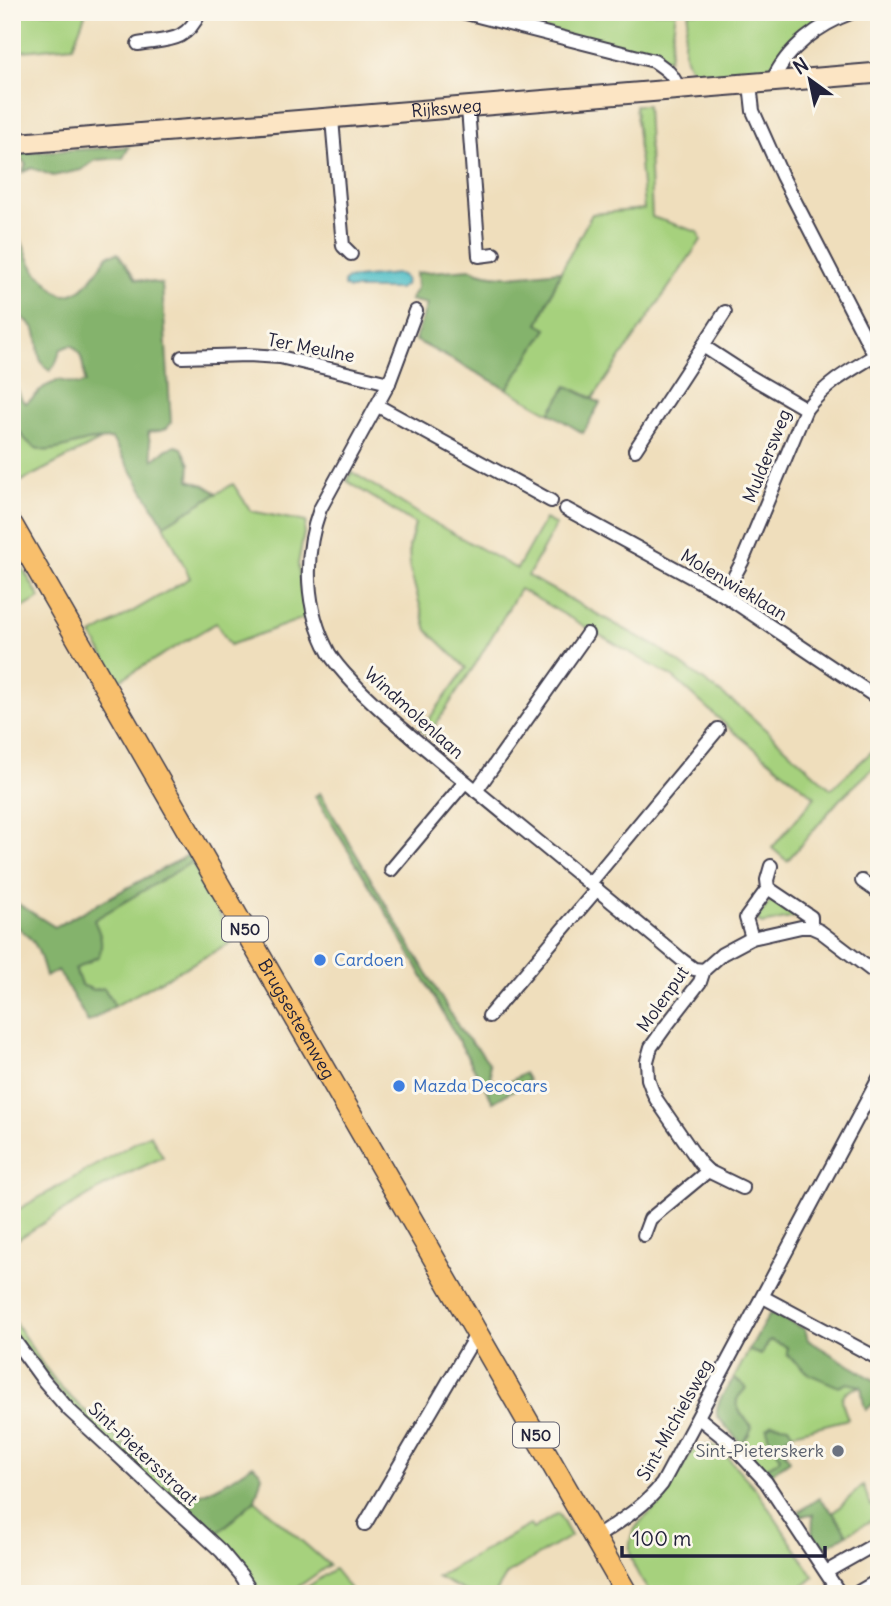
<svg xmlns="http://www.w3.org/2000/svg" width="891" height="1606" font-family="Delius,sans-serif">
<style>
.green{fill:#a6d17d;stroke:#647a5c;stroke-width:2}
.forest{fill:#84b36c;stroke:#536a54;stroke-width:2}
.water{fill:#52c0c7;stroke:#3a7181;stroke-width:2}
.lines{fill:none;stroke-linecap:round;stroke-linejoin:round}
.street-casing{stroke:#413e4e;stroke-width:16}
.secondary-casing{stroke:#413e4e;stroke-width:23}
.primary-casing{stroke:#413e4e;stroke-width:24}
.street{stroke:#fff;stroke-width:12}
.secondary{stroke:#fce5c4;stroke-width:19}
.primary{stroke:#f8bf6c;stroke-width:21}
.shop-dot{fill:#3f7fe0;stroke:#fbf7ec;stroke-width:2.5}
.worship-dot{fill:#6b7280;stroke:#fbf7ec;stroke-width:2.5}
.labels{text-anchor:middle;stroke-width:6;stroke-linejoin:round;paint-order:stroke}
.shield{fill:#fbf7ec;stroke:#636270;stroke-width:2}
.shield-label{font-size:16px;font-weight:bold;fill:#22223b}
.street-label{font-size:18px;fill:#22223b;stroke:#fbf7ec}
.shop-label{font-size:18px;fill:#366cbe;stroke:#fbf7ec;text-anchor:start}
.worship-label{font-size:18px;fill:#5b616d;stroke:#fbf7ec;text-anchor:end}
</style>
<rect width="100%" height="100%" fill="#fbf7ec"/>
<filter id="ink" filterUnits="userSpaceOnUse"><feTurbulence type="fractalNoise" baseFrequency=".0143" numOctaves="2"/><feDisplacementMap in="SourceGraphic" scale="14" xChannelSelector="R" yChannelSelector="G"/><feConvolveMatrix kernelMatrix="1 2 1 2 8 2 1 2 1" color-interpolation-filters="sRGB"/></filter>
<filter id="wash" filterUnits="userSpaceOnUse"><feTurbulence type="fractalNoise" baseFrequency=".00686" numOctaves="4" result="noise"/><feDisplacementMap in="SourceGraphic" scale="28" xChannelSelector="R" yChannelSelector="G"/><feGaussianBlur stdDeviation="1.57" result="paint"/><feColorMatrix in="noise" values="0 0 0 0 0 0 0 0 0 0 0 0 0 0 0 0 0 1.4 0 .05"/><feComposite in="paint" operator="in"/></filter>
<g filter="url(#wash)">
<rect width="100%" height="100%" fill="#efdebc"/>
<g class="green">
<path d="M12 12H86L73 46 12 52Z"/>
<path d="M508 12H676L669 59 506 20Z"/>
<path d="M689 12H841L816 24 793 41 762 75C728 79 686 93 684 45 684 35 687 23 689 12Z"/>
<path d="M635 105H647L652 217 698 232 701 240 593 398 567 386 550 413 507 389 547 329 538 325 561 271 592 214 644 209Z"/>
<path d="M12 431 20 432C39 461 58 447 84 442 89 440 95 441 101 440L12 486Z"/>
<path d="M352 472 429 520 517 569 545 519 556 525 528 576 659 648 744 710 831 789 879 745V763L839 800 787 861 772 848 815 797 728 727 674 678 520 589 475 665 428 736 421 730 466 668 427 630 410 570 409 547 415 524 347 481Z"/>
<path d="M233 484 251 511 306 522 298 564 302 599 307 617 230 645 216 623 118 681 92 635 190 578 164 525Z"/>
<path d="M12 550 40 598 12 614Z"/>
<path d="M192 862 234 941 115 1006 104 988 94 990 81 985 75 968 89 962 93 920Z"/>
<path d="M775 898 798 914 795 917 762 924 758 922V917L772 899Z"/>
<path d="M150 1134 163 1157 119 1178 56 1215 12 1243V1213Z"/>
<path d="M12 1318 41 1362 62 1389 82 1408 177 1491 171 1499 77 1414 12 1331Z"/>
<path d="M770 1340 787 1347V1355L811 1375 861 1386C837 1394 840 1397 848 1419L793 1433 789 1426 768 1436 780 1456 779 1461 764 1469 741 1444 749 1434C749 1430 748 1426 747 1422 745 1415 736 1410 736 1401 737 1396 744 1392 746 1387L734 1378 749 1350 761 1355Z"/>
<path d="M710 1445 720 1449 756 1489 814 1577 794 1594H650C641 1578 628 1563 630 1543 632 1522 655 1512 666 1496 673 1486 688 1453 695 1449 699 1445 705 1445 710 1445Z"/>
<path d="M863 1485 871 1506 879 1503V1516L847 1534 833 1513Z"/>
<path d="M255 1500 329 1565 288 1594H260L246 1573 212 1538Z"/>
<path d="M558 1513 571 1536 507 1574 495 1594H470L437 1577 530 1525 533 1529Z"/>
<path d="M334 1569 354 1594H297Z"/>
</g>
<g class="forest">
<path d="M129 147 123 158 96 160 81 170 53 176 32 168 23 172 26 164 15 153Z"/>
<path d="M12 228C25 241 24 252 33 267 36 273 43 278 48 283 52 287 58 295 65 295 84 296 99 268 108 255L118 253 136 279 162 284 171 422 167 428 160 431 148 432 153 460 167 449 176 446 182 448 190 464 189 480 204 485 217 493 164 525 112 439C103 440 93 439 84 442 57 448 39 462 20 432L12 431V392L17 389 22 400 26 403 34 397 44 387 59 380 79 385 85 382C83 368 84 353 71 345L61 349 55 365 50 371C34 362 41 344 35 330 32 324 27 321 22 317L12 319Z"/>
<path d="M471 269C497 282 533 273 561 271L538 324 547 329 507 389 415 340 427 304 410 300 417 288 416 273Z"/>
<path d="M567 386 600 403 583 433 550 413Z"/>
<path d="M320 793 462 1033 479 1050 489 1063 491 1077 498 1089 524 1073 529 1081 493 1102 393 924 315 796Z"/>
<path d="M188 855 192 862 94 920C100 934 104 940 99 956L75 969 81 985 94 990 104 988 115 1006 88 1022 58 970 46 977C39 949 37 940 12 923V900L55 927Z"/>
<path d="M770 1313 805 1329 808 1340 879 1383V1399L866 1410C862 1402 863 1394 861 1386L847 1383 839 1387 811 1375 787 1355V1347L770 1340 761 1355 749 1350Z"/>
<path d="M734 1378 746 1387C745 1391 741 1393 739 1396 731 1406 746 1419 752 1427L749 1434 741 1444 717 1416C715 1402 727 1389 734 1378Z"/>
<path d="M773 1424 789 1426 793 1433 787 1437 791 1447 784 1451 790 1460 768 1476 764 1469 778 1461 780 1457 768 1436 767 1428Z"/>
<path d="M253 1465 259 1471 262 1476 255 1500 212 1538 171 1499 177 1491C180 1493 183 1495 187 1496 202 1499 240 1474 253 1465Z"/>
<path d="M819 1498 833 1513 847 1534 818 1551 812 1540 813 1514 798 1516 800 1511Z"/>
</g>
<path class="water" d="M397 274 402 275 406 280 405 285 399 289H349L344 286V282L347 279Z"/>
</g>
<g filter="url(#ink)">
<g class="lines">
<defs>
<g id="street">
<path d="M462 12 654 61C666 69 675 75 678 90"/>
<path d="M138 44C168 39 186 43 200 12"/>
<path d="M772 82C786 48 820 24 853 12"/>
<path d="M750 84 753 111 782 176 879 364"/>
<path d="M468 108 479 256 494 254"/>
<path d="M332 119 343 246 351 254"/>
<path d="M416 311 389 383 320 509C303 556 305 609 329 653 337 667 349 678 360 690 382 712 407 733 431 753 514 823 599 890 682 960L694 969 704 970"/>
<path d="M703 346 749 376 806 409"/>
<path d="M182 357 248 355 280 357 389 383"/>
<path d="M378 406 551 501"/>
<path d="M635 450 725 312"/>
<path d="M566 509 724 595 879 699"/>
<path d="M724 595 742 562 806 409C826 384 847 372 874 356"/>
<path d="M476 791 587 634"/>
<path d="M391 870 465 782"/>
<path d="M862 881 879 893"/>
<path d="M590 883 718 729"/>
<path d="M768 888 811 917V927"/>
<path d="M752 938 746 918 768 888 767 880 771 866"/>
<path d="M489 1016 597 889"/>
<path d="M743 1188 708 1171 700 1163 656 1099 652 1090 648 1079 647 1061 651 1047 666 1026 700 982 704 970 722 954 752 938 801 927H811L820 931 879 976"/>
<path d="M644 1235 650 1219 708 1171"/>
<path d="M763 1297 879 1359"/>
<path d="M12 1337 44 1381 69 1410 221 1551 241 1575 253 1594"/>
<path d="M699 1418 729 1442 766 1482 840 1594"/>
<path d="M365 1524 477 1333"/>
<path d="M595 1538C619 1522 644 1507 662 1484L879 1078"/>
<path d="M826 1572 879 1542"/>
<path d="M855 1594 879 1580"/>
</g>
<g id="secondary">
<path id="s1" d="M12 144 879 73"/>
</g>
<g id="primary">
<path id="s2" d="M12 525 627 1594"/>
</g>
</defs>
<use href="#street" class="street-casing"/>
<use href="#secondary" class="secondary-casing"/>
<use href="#primary" class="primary-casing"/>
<use href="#street" class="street"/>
<use href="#secondary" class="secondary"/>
<use href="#primary" class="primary"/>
</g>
</g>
<g class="shop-dot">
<circle cx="320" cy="960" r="7"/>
<circle cx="399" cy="1086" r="7"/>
</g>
<circle class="worship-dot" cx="838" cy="1451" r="7"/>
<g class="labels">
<g class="shield">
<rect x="222" y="916.5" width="46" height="25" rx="5"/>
<rect x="513" y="1422.5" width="46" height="25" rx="5"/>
</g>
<g class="shield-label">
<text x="245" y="935">N50</text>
<text x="536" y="1441">N50</text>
</g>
<g class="street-label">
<text dy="6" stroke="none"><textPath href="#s1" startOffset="436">Rijksweg</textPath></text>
<text transform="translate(311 348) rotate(11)" y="6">Ter Meulne</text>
<text transform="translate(767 456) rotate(-68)" y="6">Muldersweg</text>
<text transform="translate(734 585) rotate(31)" y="6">Molenwieklaan</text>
<text transform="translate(414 713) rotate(42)" y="6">Windmolenlaan</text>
<text transform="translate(663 999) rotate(-55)" y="6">Molenput</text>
<text dy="6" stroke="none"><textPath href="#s2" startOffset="570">Brugsesteenweg</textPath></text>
<text transform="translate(675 1420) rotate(-61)" y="6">Sint-Michielsweg</text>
<text transform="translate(143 1454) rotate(43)" y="6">Sint-Pietersstraat</text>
</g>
<g class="shop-label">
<text x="334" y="966">Cardoen</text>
<text x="413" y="1092">Mazda Decocars</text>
</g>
<g class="worship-label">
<text x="824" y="1457">Sint-Pieterskerk</text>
</g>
</g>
<rect width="891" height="1606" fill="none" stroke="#fbf7ec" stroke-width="42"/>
<g transform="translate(810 80) rotate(327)" stroke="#fbf7ec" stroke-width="5" paint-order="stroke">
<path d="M0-5L12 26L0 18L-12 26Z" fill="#22223b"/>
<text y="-10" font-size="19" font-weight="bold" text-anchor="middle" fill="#22223b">N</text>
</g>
<path d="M622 1546v10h203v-10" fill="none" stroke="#22223b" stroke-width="3.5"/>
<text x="632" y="1546" font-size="21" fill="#22223b" stroke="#fbf7ec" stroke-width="5" paint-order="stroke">100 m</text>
</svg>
